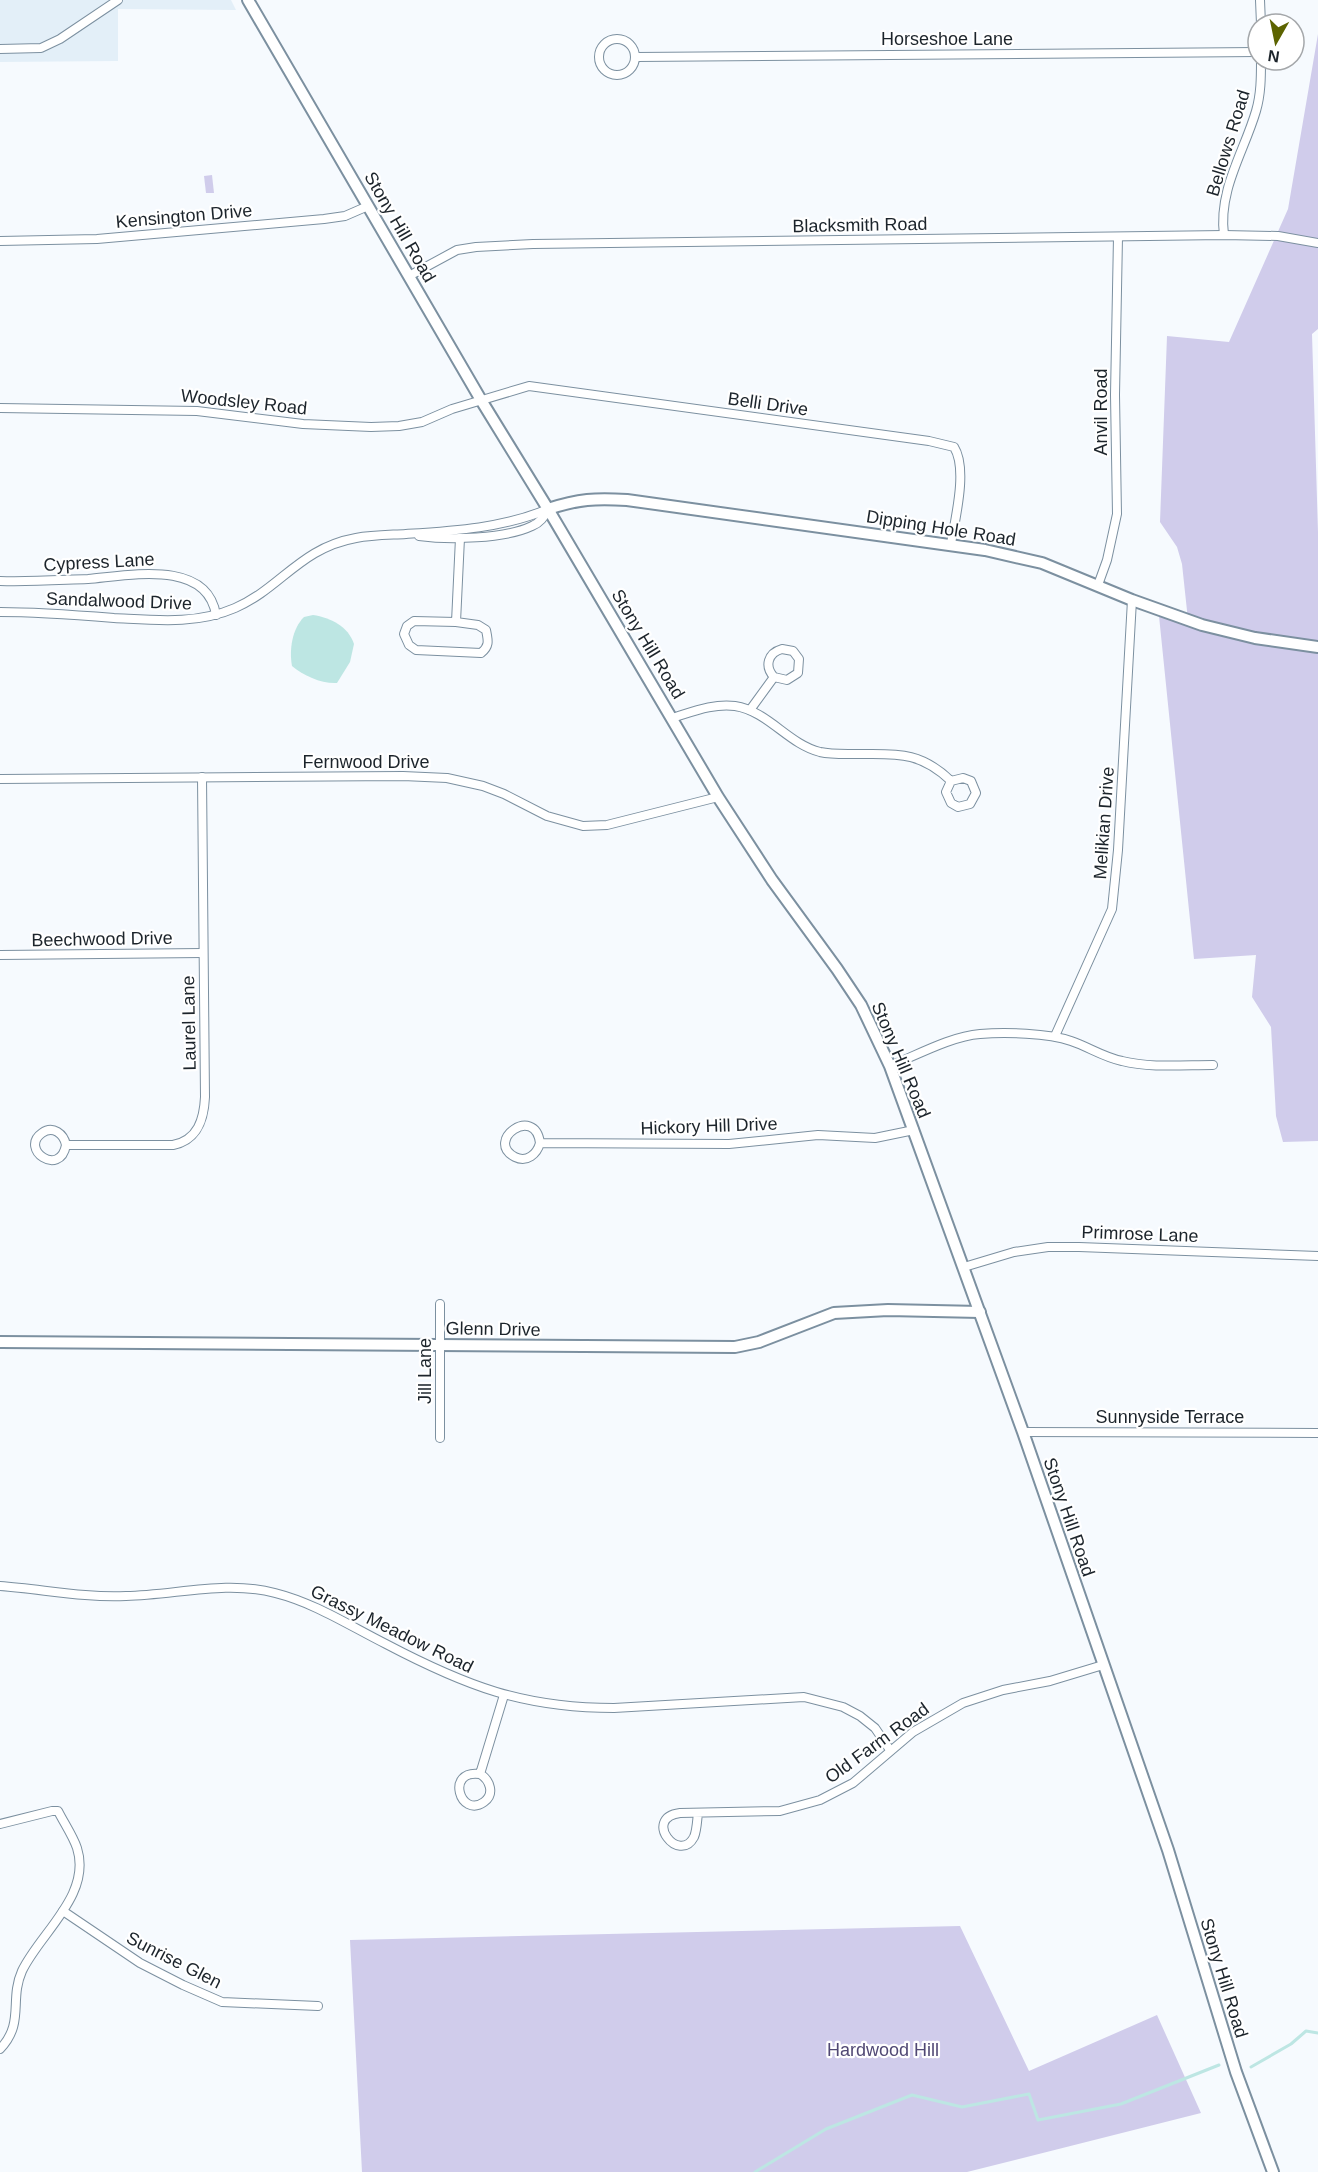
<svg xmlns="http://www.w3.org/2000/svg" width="1318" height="2172" font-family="Helvetica,sans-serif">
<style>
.built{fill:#e3eff8}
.green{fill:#d0cceb}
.water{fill:#bde6e3}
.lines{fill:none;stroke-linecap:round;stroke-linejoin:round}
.stream{stroke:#bde6e3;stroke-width:3}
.street-casing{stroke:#7c90a0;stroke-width:10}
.secondary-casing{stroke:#7c90a0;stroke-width:14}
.street{stroke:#fff;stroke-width:8}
.secondary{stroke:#fff;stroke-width:10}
.labels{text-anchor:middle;stroke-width:4.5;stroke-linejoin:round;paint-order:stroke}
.street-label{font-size:18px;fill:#1c242b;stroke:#fff}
.park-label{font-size:18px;fill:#504874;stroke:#fff}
</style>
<rect width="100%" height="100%" fill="#f6fafe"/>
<path class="built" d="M0 0H231L236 10 118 9V61L0 62Z"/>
<g class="green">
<path d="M1318 34V329L1312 334 1318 532V1141L1283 1142 1276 1116 1271 1027 1252 997 1256 955 1194 959 1159 616 1188 620 1182 564 1177 547 1160 522 1167 336 1229 342 1288 209Z"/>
<path d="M212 175 214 193H206L204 176Z"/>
<path d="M960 1926 1029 2071 1157 2015 1201 2113 967 2172H362L350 1940Z"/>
</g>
<path class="water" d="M313 615C331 618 348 626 354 644L350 662 337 683C322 684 304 676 292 666 289 650 292 629 304 617Z"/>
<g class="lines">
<g class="stream">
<path d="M1251 2067 1291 2044 1306 2031 1318 2033"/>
<path d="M755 2172 826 2129 912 2095 962 2107 1029 2094 1038 2120 1121 2104 1219 2065"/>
</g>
<defs>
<g id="street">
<path d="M1260 0 1261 24"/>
<circle cx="617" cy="57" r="18"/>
<path d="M0 49 41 48 60 39 118 0"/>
<path d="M636 57 1258 52"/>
<path d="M1224 235C1218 190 1244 152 1256 111 1261 94 1261 77 1261 60"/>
<path d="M0 241 97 239 324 219 345 216 368 206"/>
<path d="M409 276 457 250 476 247 533 244 1224 235 1278 236 1318 243"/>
<path d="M0 408 197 411 303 424 371 427 399 426 422 422 452 409 529 386 929 441 954 447C968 469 955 519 951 544"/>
<path d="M419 536C449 540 505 539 532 526 540 523 544 517 548 510"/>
<path d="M0 581C29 582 59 580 88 579 126 576 207 558 216 615"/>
<path d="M1098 585 1107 560 1117 514 1115 395 1118 237"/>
<path d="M0 612C38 612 76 615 114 618 154 620 196 625 235 608 281 588 300 548 356 538 372 535 389 535 406 534 453 531 504 528 548 509"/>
<path d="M456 622 478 625 486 630C488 640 490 646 481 653L416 650 409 645 404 634 407 626 414 621 456 622 460 538"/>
<path d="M750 710 774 677C764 666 768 653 782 649L793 651 799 659 798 673 787 680 774 677"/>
<path d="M672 718C692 712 714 703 735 706 768 711 788 744 820 752 829 754 839 754 848 754 891 755 917 748 951 781L946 792 951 803 958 807 970 804 976 793 971 781 963 778 951 781"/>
<path d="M0 779 403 776 447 778 483 786 504 794 547 816 583 826 607 825 718 797"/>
<path d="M0 955 203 953"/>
<path d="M1055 1036 1112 909 1118 850 1132 600"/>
<path d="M890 1066C917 1055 952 1036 980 1034 1005 1032 1048 1033 1071 1041 1089 1047 1103 1057 1122 1061 1150 1068 1183 1065 1213 1065"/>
<path d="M540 1143C535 1104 484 1141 515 1157 527 1163 537 1154 540 1143L729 1144 818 1135 875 1138 914 1130"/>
<path d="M66 1145C64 1134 53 1125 42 1133 19 1149 60 1178 66 1145H173C198 1140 204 1119 205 1097L202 777"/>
<path d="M964 1267 1014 1252 1048 1247H1079L1318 1256"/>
<path d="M440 1304V1438"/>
<path d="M1023 1432 1318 1433"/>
<path d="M0 1586C42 1589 84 1598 126 1596 176 1595 226 1580 275 1593 315 1603 350 1626 386 1644 466 1686 523 1708 614 1708L804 1697 843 1707 860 1716 875 1728 890 1750"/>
<path d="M480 1774C490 1780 495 1794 484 1802 460 1819 445 1769 480 1774L504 1695"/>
<path d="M698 1813C697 1820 697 1830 694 1837 679 1865 642 1818 680 1813L780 1811 820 1800 853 1783 913 1732 963 1703 1003 1690 1050 1681 1103 1665"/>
<path d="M0 1824 52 1811H58C64 1823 73 1836 77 1848 92 1895 40 1933 22 1971 9 2000 25 2023 0 2049"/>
<path d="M63 1911 140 1963 183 1985 222 2002 318 2006"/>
</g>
<g id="secondary">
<path d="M248 0 481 400 548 509 718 797 772 880 837 969 861 1005 890 1066 1023 1432 1168 1850 1236 2072 1273 2172"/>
<path d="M548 509C579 499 595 498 627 500L985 550 1042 563 1132 600 1202 625 1255 638 1318 647"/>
<path d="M0 1342 735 1347 759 1342 834 1313 888 1310 980 1312"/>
</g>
</defs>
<use href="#street" class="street-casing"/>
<use href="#secondary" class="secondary-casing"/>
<use href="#street" class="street"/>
<use href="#secondary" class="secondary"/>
</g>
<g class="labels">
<g class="street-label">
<text x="947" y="45">Horseshoe Lane</text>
<text transform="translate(1228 143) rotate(-73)" y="6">Bellows Road</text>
<text transform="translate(184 216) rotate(-5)" y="6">Kensington Drive</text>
<text transform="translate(860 225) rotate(-1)" y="6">Blacksmith Road</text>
<text transform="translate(400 227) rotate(60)" y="6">Stony Hill Road</text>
<text transform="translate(244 402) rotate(6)" y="6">Woodsley Road</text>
<text transform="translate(768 404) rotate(8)" y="6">Belli Drive</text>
<text transform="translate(1101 412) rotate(-90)" y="6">Anvil Road</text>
<text transform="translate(941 528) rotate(9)" y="6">Dipping Hole Road</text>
<text transform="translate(99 562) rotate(-3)" y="6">Cypress Lane</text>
<text transform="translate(119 601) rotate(2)" y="6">Sandalwood Drive</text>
<text transform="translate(648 644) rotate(59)" y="6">Stony Hill Road</text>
<text x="366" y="768">Fernwood Drive</text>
<text transform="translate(1104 823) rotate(-86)" y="6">Melikian Drive</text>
<text transform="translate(102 939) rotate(-1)" y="6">Beechwood Drive</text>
<text transform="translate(189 1023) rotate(-91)" y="6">Laurel Lane</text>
<text transform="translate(901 1060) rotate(67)" y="6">Stony Hill Road</text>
<text transform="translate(709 1126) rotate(-2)" y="6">Hickory Hill Drive</text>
<text transform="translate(1140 1234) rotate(2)" y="6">Primrose Lane</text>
<text transform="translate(493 1329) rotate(1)" y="6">Glenn Drive</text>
<text transform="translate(425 1371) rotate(-90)" y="6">Jill Lane</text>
<text x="1170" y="1423">Sunnyside Terrace</text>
<text transform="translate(1069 1517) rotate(71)" y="6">Stony Hill Road</text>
<text transform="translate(392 1629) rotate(26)" y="6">Grassy Meadow Road</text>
<text transform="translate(877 1743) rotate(-36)" y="6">Old Farm Road</text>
<text transform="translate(174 1960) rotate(27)" y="6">Sunrise Glen</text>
<text transform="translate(1224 1978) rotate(73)" y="6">Stony Hill Road</text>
</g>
<g class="park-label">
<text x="883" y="2056">Hardwood Hill</text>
</g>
</g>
<g transform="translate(1276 42) rotate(189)"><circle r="28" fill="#ffffff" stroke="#a4a7aa" stroke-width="1.5"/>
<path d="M0-4.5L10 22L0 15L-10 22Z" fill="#5c6300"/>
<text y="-9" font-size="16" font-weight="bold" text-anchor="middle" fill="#1c242b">N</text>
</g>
</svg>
